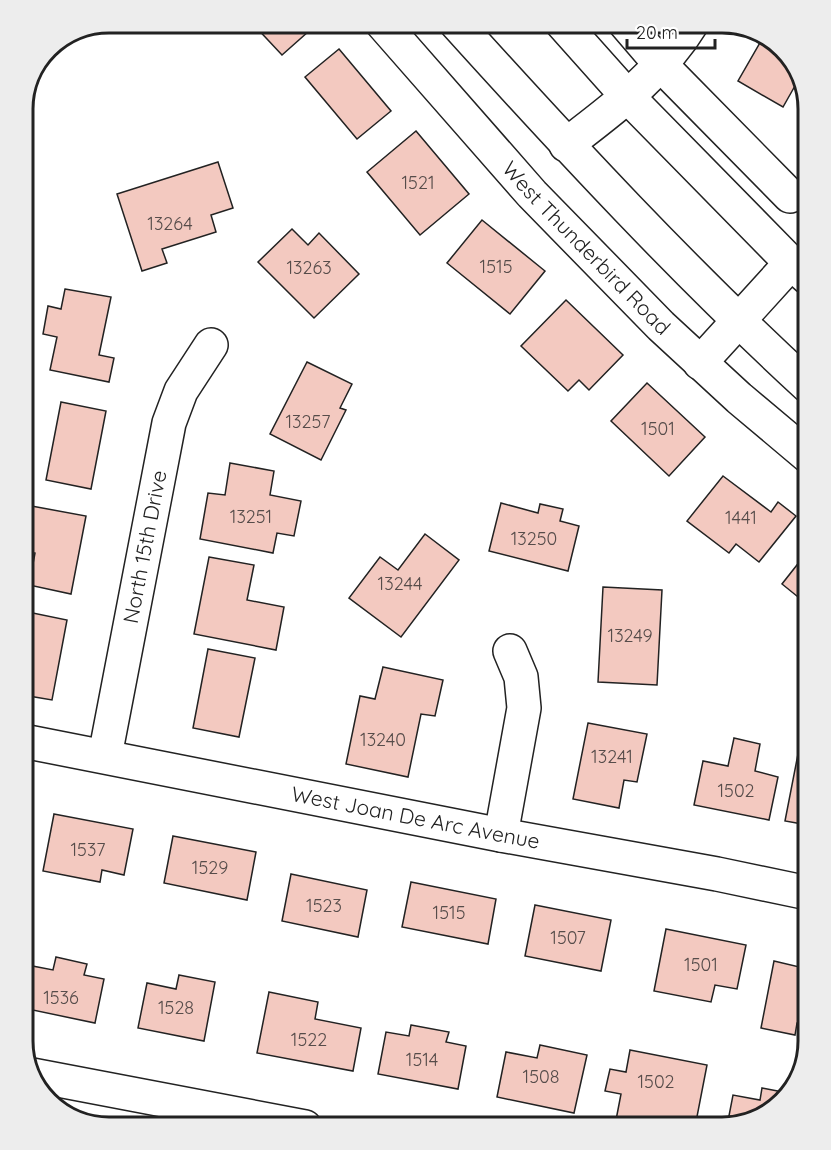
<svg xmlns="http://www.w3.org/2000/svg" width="831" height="1150" font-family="Quicksand,sans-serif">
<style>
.building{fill:#f3c9c0;stroke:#222;stroke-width:1.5}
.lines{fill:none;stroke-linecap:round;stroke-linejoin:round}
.minor-casing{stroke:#222;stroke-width:36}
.major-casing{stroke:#222;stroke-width:36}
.minor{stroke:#fff;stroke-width:33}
.major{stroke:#fff;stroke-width:33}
.labels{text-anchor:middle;stroke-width:4.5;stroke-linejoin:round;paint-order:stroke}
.number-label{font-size:18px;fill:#564c4a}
.street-label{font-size:21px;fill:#222;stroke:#fff}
.rim{fill:none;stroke:#222;stroke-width:3}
</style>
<rect width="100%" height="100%" fill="#fff"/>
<g class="building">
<path d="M252 23H318L282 55Z"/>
<path d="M765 34 797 66 800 77 783 107 738 81Z"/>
<path d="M339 49 391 111 357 139 305 77Z"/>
<path d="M416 131 469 194 420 235 367 172Z"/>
<path d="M218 162 233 208 211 215 216 232 162 249 167 263 142 271 117 194Z"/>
<path d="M482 220 545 271 510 314 447 263Z"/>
<path d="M292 229 308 245 319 233 359 274 314 318 258 262Z"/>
<path d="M65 289 111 297 99 355 114 358 109 382 50 370 57 337 43 334 48 306 61 309Z"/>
<path d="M566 300 623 355 589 390 579 380 568 391 521 346Z"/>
<path d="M307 362 352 384 340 408 346 410 321 460 270 434Z"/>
<path d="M647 383 705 437 669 476 611 421Z"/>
<path d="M61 402 106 411 91 489 46 480Z"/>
<path d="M230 463 274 471 270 495 301 501 294 536 277 533 273 553 200 539 208 493 225 495Z"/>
<path d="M723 476 771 512 778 502 796 516 759 562 736 544 729 553 687 521Z"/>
<path d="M501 503 538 513 540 504 563 509 560 521 579 526 568 571 489 551Z"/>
<path d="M26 505 86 516 71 594 29 585 35 553 23 551V523Z"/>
<path d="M425 534 459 560 401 637 349 598 380 557 398 570Z"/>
<path d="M808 551V605L782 584Z"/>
<path d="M209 557 254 565 247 600 284 607 276 650 194 634Z"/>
<path d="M603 587 662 590 657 685 598 682Z"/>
<path d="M23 611 67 620 52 700 23 695Z"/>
<path d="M208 649 255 658 239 737 193 728Z"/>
<path d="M383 667 443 680 435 716 421 714 408 777 346 764 360 696 375 699Z"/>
<path d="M588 723 647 734 637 782 624 780 619 808 573 799Z"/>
<path d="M734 738 760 744 755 771 778 777 769 820 694 805 703 761 728 766Z"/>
<path d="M798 754 808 756V825L785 821Z"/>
<path d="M54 814 133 829 124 875 102 870 100 882 43 871Z"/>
<path d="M173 836 256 852 247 900 164 883Z"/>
<path d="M291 874 367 890 358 937 282 921Z"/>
<path d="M411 882 496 899 488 944 402 927Z"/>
<path d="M535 905 611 920 601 971 525 956Z"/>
<path d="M666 929 746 945 737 989 715 985 711 1002 654 991Z"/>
<path d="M56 957 87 964 84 975 104 979 95 1023 23 1008V988L27 965 53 970Z"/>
<path d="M774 961 808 969V1025L797 1023 795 1035 761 1028Z"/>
<path d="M179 975 215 982 204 1041 138 1028 147 983 176 989Z"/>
<path d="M269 992 318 1002 315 1019 361 1028 353 1071 257 1053Z"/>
<path d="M411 1025 449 1032 446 1042 466 1046 458 1089 378 1074 386 1032 409 1036Z"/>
<path d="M540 1045 587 1055 574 1113 497 1097 506 1052 537 1058Z"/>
<path d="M630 1050 707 1065 695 1127H655L616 1120 621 1094 605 1091 610 1069 626 1072Z"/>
<path d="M762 1088 788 1093 765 1116 727 1126 733 1095 760 1100Z"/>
</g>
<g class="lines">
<defs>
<g id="minor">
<path id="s1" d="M382 23 532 194 661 326 739 398 808 456"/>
<path d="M625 23 661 65 790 196"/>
<path d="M566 145C613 109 661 74 692 23"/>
<path id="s2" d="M23 741 501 835 717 874 808 893"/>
<path id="s3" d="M105 756 169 423 181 391 211 345"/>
<path d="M501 835 524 708 521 677 510 651"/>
<path d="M32 1075 305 1127"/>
</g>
<g id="major">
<path d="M456 23C569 148 684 272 808 386"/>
<path d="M562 23 628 97 791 263 808 278"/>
<path d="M700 363 791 263"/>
</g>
</defs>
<use href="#minor" class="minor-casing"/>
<use href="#major" class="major-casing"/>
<use href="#minor" class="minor"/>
<use href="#major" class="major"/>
</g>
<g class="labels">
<g class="number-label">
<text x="418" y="189">1521</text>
<text x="170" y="230">13264</text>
<text x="496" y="273">1515</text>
<text x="309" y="274">13263</text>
<text x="308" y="428">13257</text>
<text x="658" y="435">1501</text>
<text x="251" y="523">13251</text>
<text x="741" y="524">1441</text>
<text x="534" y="545">13250</text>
<text x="400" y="590">13244</text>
<text x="630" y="642">13249</text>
<text x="383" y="746">13240</text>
<text x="612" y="763">13241</text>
<text x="736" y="797">1502</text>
<text x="88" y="856">1537</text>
<text x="210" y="874">1529</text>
<text x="324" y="912">1523</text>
<text x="449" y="919">1515</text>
<text x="568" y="944">1507</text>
<text x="701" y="971">1501</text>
<text x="61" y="1004">1536</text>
<text x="176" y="1014">1528</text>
<text x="309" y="1046">1522</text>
<text x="422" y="1066">1514</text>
<text x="541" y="1083">1508</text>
<text x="656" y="1088">1502</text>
</g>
<g class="street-label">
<text dy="7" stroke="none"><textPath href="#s1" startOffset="304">West Thunderbird Road</textPath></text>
<text dy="7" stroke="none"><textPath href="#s3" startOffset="213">North 15th Drive</textPath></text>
<text dy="7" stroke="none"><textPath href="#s2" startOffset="400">West Joan De Arc Avenue</textPath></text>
</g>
</g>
<path d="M0 0H831V1150H0ZM109 33H722A76 76 0 0 1 798 109V1041A76 76 0 0 1 722 1117H109A76 76 0 0 1 33 1041V109A76 76 0 0 1 109 33Z" fill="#ededed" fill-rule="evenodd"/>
<path class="rim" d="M109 33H722A76 76 0 0 1 798 109V1041A76 76 0 0 1 722 1117H109A76 76 0 0 1 33 1041V109A76 76 0 0 1 109 33Z"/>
<path d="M627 39v9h88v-9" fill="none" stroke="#222222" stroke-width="3"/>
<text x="636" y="39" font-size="18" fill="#222222" stroke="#ffffff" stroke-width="4.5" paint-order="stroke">20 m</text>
</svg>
